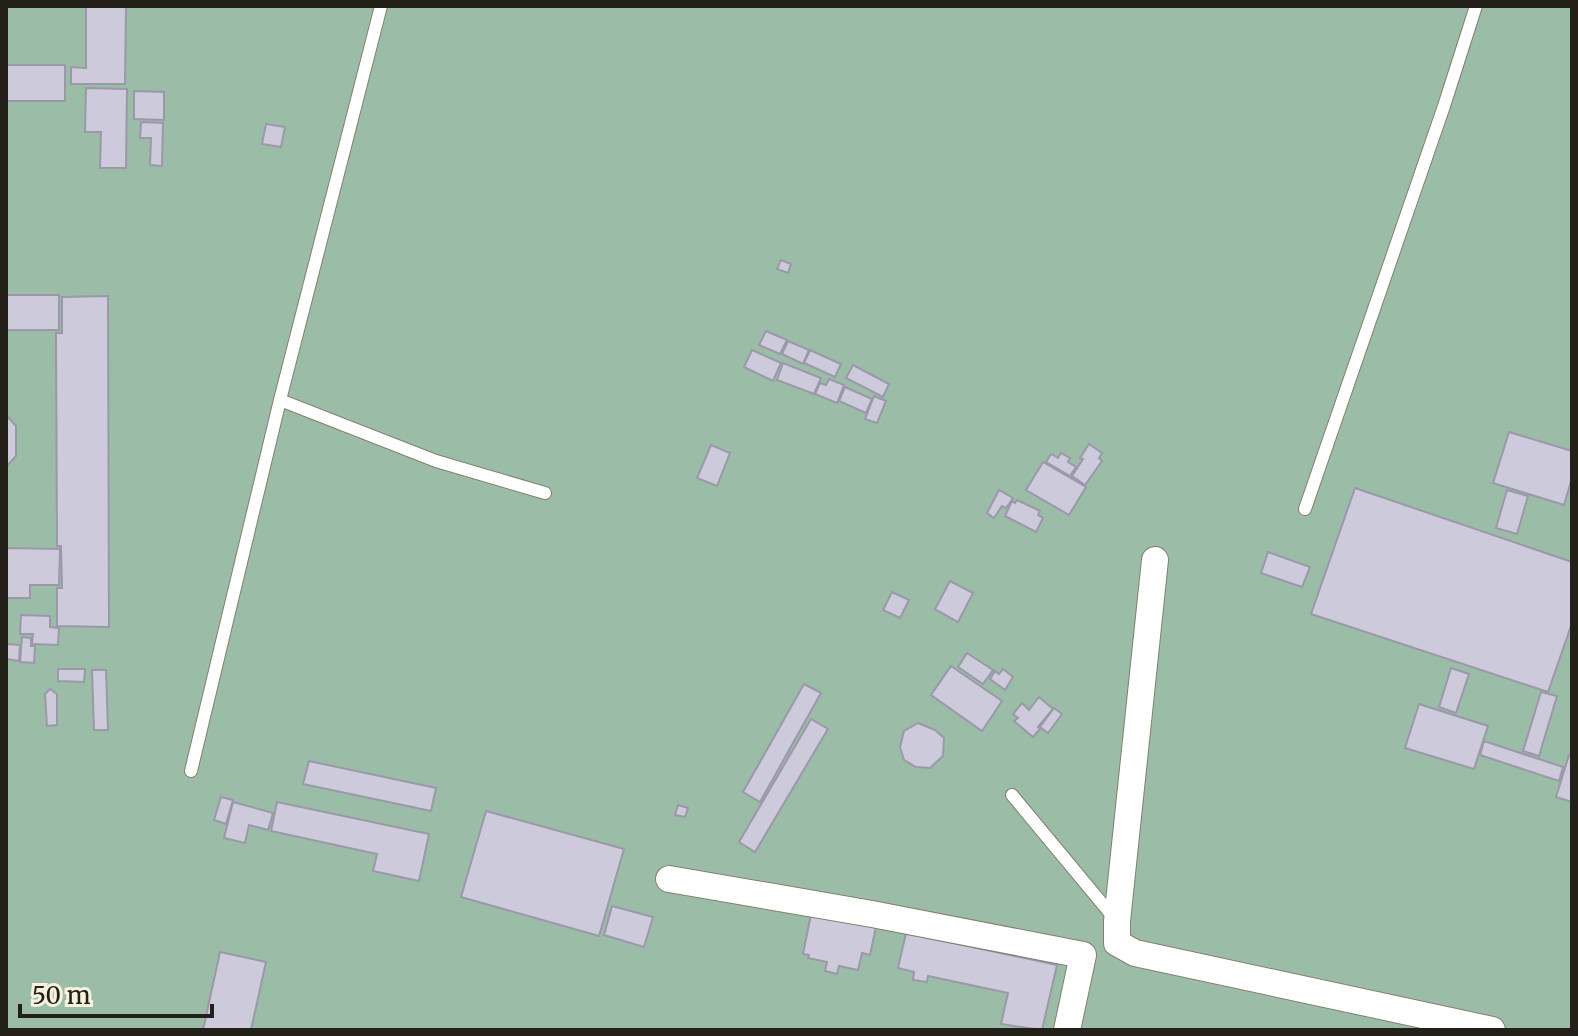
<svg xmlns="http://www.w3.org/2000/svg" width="1578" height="1036" font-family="Merriweather,serif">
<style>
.green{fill:#9bbda7}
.building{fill:#cdcadc;stroke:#9b98a9;stroke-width:2}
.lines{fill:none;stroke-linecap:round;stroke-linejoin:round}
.service-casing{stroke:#847f6e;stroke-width:14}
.minor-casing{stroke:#847f6e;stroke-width:28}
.service{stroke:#fff;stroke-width:12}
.minor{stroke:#fff;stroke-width:26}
</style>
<rect width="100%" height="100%" fill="#eae4d2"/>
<rect class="green" x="6" y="6" width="1566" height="1024"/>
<g class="building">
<path d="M86 6H126L125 84H71V67L86 68Z"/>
<rect x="6" y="65" width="59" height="36"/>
<path d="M86 88 127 89 126 168H100L101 132H85Z"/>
<path d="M134 91 164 92V120L134 119Z"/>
<path d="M141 122 163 123 162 166 150 165 151 138H140Z"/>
<path d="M266 124 285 127 281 147 262 144Z"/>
<path d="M781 260 791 264 788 273 777 269Z"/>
<rect x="6" y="295" width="53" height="35"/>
<path d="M108 296 109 627 57 626V588H62L61 546H57L56 333H62V297Z"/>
<path d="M766 331 787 340 780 354 759 345Z"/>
<path d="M788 341 809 350 803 364 782 354Z"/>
<path d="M752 350 781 363 773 381 744 367Z"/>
<path d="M810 350 841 364 835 377 804 363Z"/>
<path d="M783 363 821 378 814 394 777 380Z"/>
<path d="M853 365 889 384 883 397 846 378Z"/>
<path d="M829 379 844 385 837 403 815 394 820 383 826 385Z"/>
<path d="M845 387 872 399 866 413 839 401Z"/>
<path d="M874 396 886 401 877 423 865 419Z"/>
<path d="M6 415 16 426V456L6 467Z"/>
<path d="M1509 432 1572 451V478L1564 505 1493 483Z"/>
<path d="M1089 444 1102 453 1099 458 1102 461 1085 485 1072 476 1083 459 1080 458Z"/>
<path d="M711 445 730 453 717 486 697 478Z"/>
<path d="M1061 453 1070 458 1068 462 1076 467 1070 476 1046 462 1051 454 1058 458Z"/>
<path d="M1043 462 1086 487 1069 515 1026 490Z"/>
<path d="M1355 488 1572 562V623L1548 692 1311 614Z"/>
<path d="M999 490 1013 498 1006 508 1002 506 994 518 987 513Z"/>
<path d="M1507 490 1528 496 1517 534 1496 528Z"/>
<path d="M1017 500 1040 511 1038 515 1043 518 1036 532 1005 516 1012 501 1015 503Z"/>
<path d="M6 548 60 549 59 585H30V598H6Z"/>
<path d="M1268 552 1310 567 1302 587 1261 573Z"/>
<path d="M950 581 973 593 958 622 935 609Z"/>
<path d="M892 592 909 600 900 618 883 610Z"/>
<path d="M21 615 50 616V627L59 628 58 645 32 644 33 634H20Z"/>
<path d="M22 637 31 638V646H35L34 663 20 662Z"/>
<path d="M6 644 20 645 19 661 6 659Z"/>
<path d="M967 653 993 670 983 684 958 667Z"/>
<path d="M951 666 1002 701 982 731 931 695Z"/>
<path d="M1451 668 1469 674 1456 713 1439 707Z"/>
<path d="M58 669H85L84 682 58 681Z"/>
<path d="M1003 669 1013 677 1005 690 990 679 995 671 999 674Z"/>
<path d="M92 670H106L108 730H94Z"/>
<path d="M804 684 821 693 760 802 743 792Z"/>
<path d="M50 689 57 694V725L47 726 45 694Z"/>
<path d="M1541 692 1557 696 1539 756 1523 751Z"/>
<path d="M1039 697 1053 709 1038 727 1040 729 1033 737 1014 721 1018 718 1013 714 1022 703 1029 710Z"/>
<path d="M1419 704 1488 726 1474 769 1405 748Z"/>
<path d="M1054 708 1062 714 1048 733 1040 727Z"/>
<path d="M811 719 828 729 755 852 739 842Z"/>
<path d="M918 723 935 730 944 738 943 756 930 768 916 767 904 760 900 747 904 731Z"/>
<path d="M1484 741 1563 767 1559 781 1480 755Z"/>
<path d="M1569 755 1572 756V802L1556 797Z"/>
<path d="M309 761 436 788 431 811 303 784Z"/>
<path d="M221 797 233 800 226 824 214 820Z"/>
<path d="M233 802 273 813 268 830 249 825 245 843 224 838Z"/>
<path d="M277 802 429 834 419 881 373 871 377 854 271 831Z"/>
<path d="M678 805 688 808 685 817 675 815Z"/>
<path d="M486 811 624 849 599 936 461 897Z"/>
<path d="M612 906 653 917 644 947 604 935Z"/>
<path d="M812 909 877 922 870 955 862 953 858 970 839 966 837 974 825 971 827 962 808 958 809 955 803 954Z"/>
<path d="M906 933 1057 965 1042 1030 1001 1024 1008 993 928 976 927 982 913 980 914 972 898 968Z"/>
<path d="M220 952 266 962 251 1030H203Z"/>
</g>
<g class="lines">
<defs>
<g id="service">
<path d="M280 400 436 461 545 493"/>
<path d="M1305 509 1444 106 1476 6"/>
<path d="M191 771 280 400 381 6"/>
<path d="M1012 795 1115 919"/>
</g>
<g id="minor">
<path d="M1155 560 1117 921V943L1135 953 1492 1030"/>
<path d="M669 879 872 914 1083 955 1067 1030"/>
</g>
</defs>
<use href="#service" class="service-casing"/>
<use href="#minor" class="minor-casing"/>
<use href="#service" class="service"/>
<use href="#minor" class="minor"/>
</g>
<rect width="1578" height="1036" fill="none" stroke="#222019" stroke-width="16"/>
<path d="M20 1004v12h192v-12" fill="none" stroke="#222019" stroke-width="4"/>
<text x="32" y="1004" font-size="24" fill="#222019" stroke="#f7f1df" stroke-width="6" paint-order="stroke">50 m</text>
</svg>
